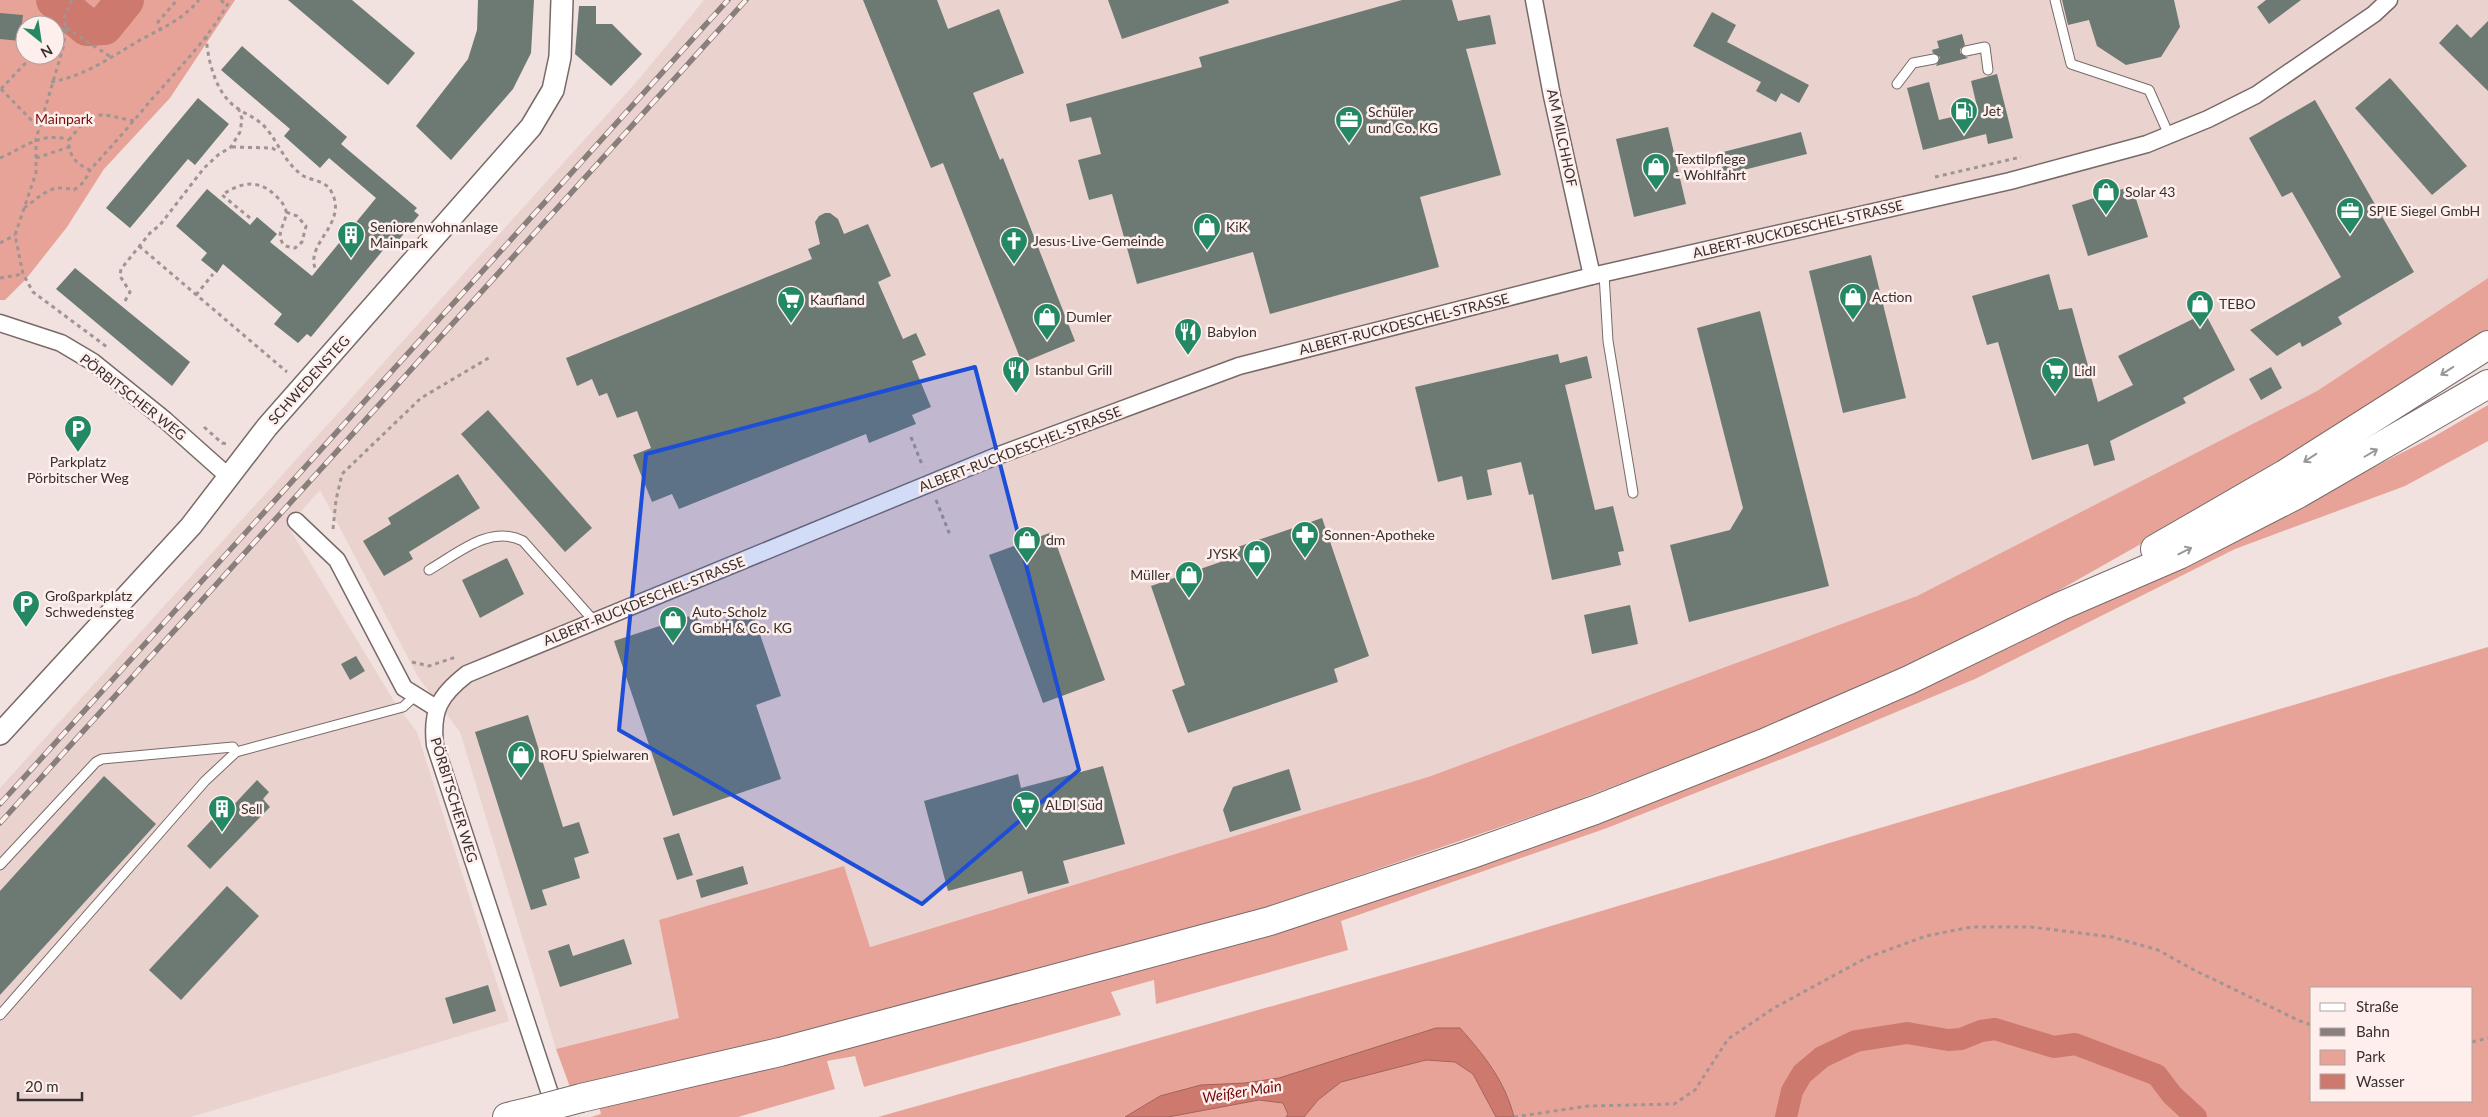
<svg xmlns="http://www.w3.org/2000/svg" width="2488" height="1117" font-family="Lato,sans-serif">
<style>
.built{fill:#ead3cf}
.green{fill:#e8a399;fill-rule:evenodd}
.water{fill:#cd796e;stroke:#a0635b}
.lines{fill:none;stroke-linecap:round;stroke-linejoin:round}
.canal{stroke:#cd796e;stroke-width:22}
.river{stroke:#cd796e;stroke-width:38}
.building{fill:#6d7a73}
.service-casing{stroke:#786a68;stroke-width:11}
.minor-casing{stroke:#786a68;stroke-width:19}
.tertiary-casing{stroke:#786a68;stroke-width:24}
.trunk-casing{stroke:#786a68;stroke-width:30}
.path{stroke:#a09593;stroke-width:3;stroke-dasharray:4 4;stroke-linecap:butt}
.service{stroke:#fff;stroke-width:9}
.minor{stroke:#fff;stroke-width:16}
.tertiary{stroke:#fff;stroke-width:21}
.trunk{stroke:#fff;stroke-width:28}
.rail-casing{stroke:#887e7c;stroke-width:5.5}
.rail{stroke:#ffefec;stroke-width:4;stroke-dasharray:11;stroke-linecap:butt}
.trunk-bridge-casing{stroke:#786a68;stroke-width:30;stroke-linecap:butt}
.trunk-bridge{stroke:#fff;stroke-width:28}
.oneway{stroke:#9a9897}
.marked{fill:#1d4ed8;fill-opacity:0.2;stroke:#1d4ed8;stroke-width:4;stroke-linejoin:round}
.labels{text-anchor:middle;stroke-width:5;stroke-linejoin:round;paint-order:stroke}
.poi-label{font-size:14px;fill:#36302f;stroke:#ffefec;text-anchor:start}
.park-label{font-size:14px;fill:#750d0b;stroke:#ffefec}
.street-label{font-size:14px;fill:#36302f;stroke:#ffefec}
.water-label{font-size:15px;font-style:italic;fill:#700606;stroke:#ffefec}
</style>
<rect width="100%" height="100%" fill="#f1e2df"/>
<path class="built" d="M704 0H2488V278L2317 391 1917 596 1431 776 869 947 659 920 680 1018 556 1049 460 732 418 677 320 490 288 526 394 701 417 732 509 1021 191 1117H0V788L639 79Z"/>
<g class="green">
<path d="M0 0H235L170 98 104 169 67 227 26 279 5 300H0ZM25 25H55V55H25Z"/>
<path d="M2488 278V333L2185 519 2033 605 1900 669 1757 731 1562 806 1252 912 738 1048 570 1087 556 1049 679 1018 659 920 844 866 870 947 1431 776 1917 596 2317 391Z"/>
<path d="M2488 405V441L2405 486 2235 549 1975 679 1827 741 1607 828 1341 921 1348 950 1156 1004 1154 980 1111 992 1121 1015 864 1087 855 1056 827 1061 835 1089 738 1117H591L601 1114 599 1106 1000 1007 1934 681 2360 474 2435 436Z"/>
<path d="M2488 647V1117H1514C1505 1081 1484 1055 1460 1028H1436L1279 1078 1160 1096 1125 1117H878L1450 956ZM2312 988H2472V1101H2312Z"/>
<path d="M1426 1060 1455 1062 1473 1074 1496 1117H1304L1318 1100 1341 1082Z"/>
<path d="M1259 1100 1283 1103 1288 1114 1286 1117H1168Z"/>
</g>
<path class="water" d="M1436 1028H1460C1484 1055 1505 1081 1514 1117H1496L1473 1074 1455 1062 1426 1060 1341 1082 1318 1100 1304 1117H1286L1288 1114 1283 1103 1259 1100 1168 1117H1125L1160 1096 1201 1085 1245 1083 1279 1078Z"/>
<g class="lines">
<path class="canal" d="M1786 1117 1792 1091 1802 1074 1822 1057 1856 1041 1907 1033 1948 1040 1961 1039 1981 1031 1995 1029 2054 1047 2075 1044 2157 1075 2172 1095 2196 1117"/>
<path class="river" d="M55 0 87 27 104 26 125 0"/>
</g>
<g class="building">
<path d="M288 0H352L415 53 388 85Z"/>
<path d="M478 0H534L531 53 513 89 451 160 416 126 468 59 477 30Z"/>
<path d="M863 0H937L948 29 999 9 1024 73 973 93 1000 160 1003 158 1075 341 1022 363 943 163 931 168Z"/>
<path d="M1108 0H1228L1229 3 1122 39Z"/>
<path d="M1402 0H1452L1458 21 1490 15 1496 44 1466 49 1501 175 1420 197 1439 267 1270 314 1253 252 1137 284 1112 194 1089 200 1078 160 1101 154 1091 117 1070 122 1066 104 1202 67 1199 57Z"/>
<path d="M2062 0H2174L2180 27 2161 57 2126 65 2097 46 2089 20 2068 25Z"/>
<path d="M2266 0H2301L2269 24 2257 7Z"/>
<path d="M579 6H596V24H612L642 54 611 86 575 54Z"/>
<path d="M1712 12 1736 25 1727 42 1809 85 1799 103 1781 93 1776 102 1756 91 1761 82 1693 46Z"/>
<path d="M0 13 23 15 20 41 0 39Z"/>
<path d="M2488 21V91L2439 43 2457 24 2471 38Z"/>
<path d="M1962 34 1965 45 1960 49V53L1968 58 1936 66 1940 57 1933 53 1932 50 1939 48 1937 41Z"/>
<path d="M242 46 347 137 341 144 417 208 414 211 419 215 398 241 394 237 311 337 307 334 298 343 274 324 282 314 223 264 217 273 201 260 207 253 176 226 207 189 250 225 257 217 277 234 270 242 312 276 376 198 329 158 320 168 284 136 290 129 221 70Z"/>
<path d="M1997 74 2013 138 1988 144 1986 134 1923 150 1907 88 1929 82 1939 120 1978 111 1971 81Z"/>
<path d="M2390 78 2467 166 2432 195 2355 108Z"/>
<path d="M198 98 229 124 195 165 188 159 130 228 106 208Z"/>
<path d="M2315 100 2414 272 2338 317 2342 324 2302 347 2300 342 2277 356 2250 330 2341 277 2292 192 2282 197 2249 138Z"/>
<path d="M1668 127 1686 204 1634 217 1616 139Z"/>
<path d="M1801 132 1807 154 1724 175 1719 153Z"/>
<path d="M2132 186 2148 237 2088 256 2072 205Z"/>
<path d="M825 213H830L838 219 844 234 868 224 891 276 878 282 903 339 916 333 926 355 912 361 931 407 912 415 916 424 869 443 866 434 679 509 672 494 652 502 633 455 651 448 637 411 617 418 607 393 599 396 592 379 577 386 566 358 812 259 808 249 820 244 815 222 819 216Z"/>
<path d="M1871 255 1906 398 1843 413 1809 271Z"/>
<path d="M75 268 190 362 172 386 56 289Z"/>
<path d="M2049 274 2059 310 2072 308 2098 402 2133 385 2118 356 2205 313 2235 370 2183 398 2186 403 2110 441 2115 460 2094 466 2088 444 2032 460 1998 342 1987 345 1972 296Z"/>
<path d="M1760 311 1829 586 1689 622 1670 545 1730 530 1743 508 1697 328Z"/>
<path d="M1558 354 1560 363 1587 356 1592 378 1565 385 1595 510 1613 506 1624 551 1618 552 1621 565 1552 580 1533 494 1529 495 1521 462 1487 470 1492 495 1467 500 1462 476 1438 482 1415 387Z"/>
<path d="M2271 367 2282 388 2261 400 2249 379Z"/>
<path d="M488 410 592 528 565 552 461 434Z"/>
<path d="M458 474 480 508 409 552 413 559 384 576 363 541 391 524 388 518Z"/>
<path d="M1322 518 1369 656 1334 669 1338 682 1188 733 1172 690 1185 685 1151 586 1232 558 1229 550Z"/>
<path d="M1052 532 1105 680 1043 703 989 555Z"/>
<path d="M507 558 524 594 480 618 462 580Z"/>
<path d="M1630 605 1638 644 1592 654 1584 615Z"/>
<path d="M752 611 781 696 756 705 781 779 673 816 614 641 696 614 701 628Z"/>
<path d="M356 656 365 671 350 680 341 664Z"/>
<path d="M528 715 563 827 579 822 589 853 574 858 580 878 542 890 547 905 531 910 475 732Z"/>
<path d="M1103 766 1125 844 1063 861 1069 883 1028 894 1022 871 948 891 924 801 1018 774 1021 788Z"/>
<path d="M1289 769 1301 810 1230 832 1223 810 1233 787Z"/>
<path d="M104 776 156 824 0 995V891Z"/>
<path d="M257 780 269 792 263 799 270 807 210 869 187 846 223 808 227 812Z"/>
<path d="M679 833 693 875 677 880 663 838Z"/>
<path d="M743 866 748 884 701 898 696 880Z"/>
<path d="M227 886 259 916 181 1000 149 970Z"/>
<path d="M624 939 632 964 560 987 548 951 569 944 573 956Z"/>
<path d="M488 985 496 1011 453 1024 445 998Z"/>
</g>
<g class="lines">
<defs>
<g id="service">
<path d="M2055 0 2071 64 2149 90 2169 135"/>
<path d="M1966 51 1985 47 1988 70"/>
<path d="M1897 84 1913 63 1934 59"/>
<path d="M1604 274 1608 341 1633 493"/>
<path d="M429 570C457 554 490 524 523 541L594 621"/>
<path d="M0 865 96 762 102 759 233 747 236 752"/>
<path d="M0 1015 205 781 236 752 403 707 416 695"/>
</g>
<g id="minor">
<path d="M1534 0 1552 96 1592 276"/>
<path d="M0 323 61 343 93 362 165 420 229 477"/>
<path d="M296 521 337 560 404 688 436 708"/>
<path d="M556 1112 435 745C431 710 440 695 467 674L994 457 1239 366 1592 276 2010 181 2147 144 2208 119 2256 95 2374 14 2389 0"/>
</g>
<path id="tertiary" d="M0 734 191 526 267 427 531 127 553 90 560 57 562 0"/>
<g id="trunk">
<path d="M2155 549 2285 474 2488 345"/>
<path d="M581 1098 780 1052 1270 921 1469 855 1595 810 1764 743 1909 680 2061 606 2179 555 2298 494 2488 384"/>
<path d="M507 1117 532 1111"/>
</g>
</defs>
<use href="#service" class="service-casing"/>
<use href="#minor" class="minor-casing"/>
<use href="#tertiary" class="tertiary-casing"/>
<use href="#trunk" class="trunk-casing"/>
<g class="path">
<path d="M72 0 64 18 66 28 63 48 36 139V173L15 235 23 274 33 292 107 347"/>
<path d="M221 0 227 6"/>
<path d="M66 28 111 57"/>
<path d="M161 31 158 22 177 0"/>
<path d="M55 36 65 28"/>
<path d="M206 36C208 62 216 96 240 110 249 116 258 119 265 127 279 143 284 162 302 175 311 181 325 180 331 191 349 223 306 242 315 268"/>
<path d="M51 82C86 76 112 56 142 39 164 27 182 20 199 0"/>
<path d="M1 89 39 128"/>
<path d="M1 89 33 55"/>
<path d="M134 121C96 113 94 108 69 140 68 155 76 164 90 170 111 147 132 123 152 99 180 67 210 37 230 0"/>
<path d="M232 147 272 148 279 152"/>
<path d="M0 158C24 148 41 131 69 140"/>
<path d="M36 158 69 147"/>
<path d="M1935 177 2021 157"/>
<path d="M24 208C43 195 50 183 74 190L84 182 90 170"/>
<path d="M250 218 222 195C241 182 258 179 275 195 280 200 285 205 286 211 287 222 276 232 282 242 284 247 290 247 295 248L302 242 306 226 297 216 286 212"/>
<path d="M0 243 15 235"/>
<path d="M139 246 287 372"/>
<path d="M0 278 23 274"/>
<path d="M196 295 213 274"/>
<path d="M125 301 130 292 120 276 121 269 150 233 160 225 204 168 218 155 231 147 240 132 242 119 239 110"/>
<path d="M204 427 222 443 227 444"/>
<path d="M911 437 923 467"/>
<path d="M936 500 950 535"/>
<path d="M333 529 336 500 342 474 421 398 492 356"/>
<path d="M412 662 429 666 456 657"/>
<path d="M2472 1042 2488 1038"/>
<path d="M1514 1117 1588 1106 1674 1104 1695 1090 1728 1039 1774 1008 1866 958 1926 936 1971 927H2031L2112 937 2158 950 2194 970 2300 1021 2312 1025"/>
</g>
<use href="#service" class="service"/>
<use href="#minor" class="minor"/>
<use href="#tertiary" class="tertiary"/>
<use href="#trunk" class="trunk"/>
<defs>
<g id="rail">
<path d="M0 804 728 0"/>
<path d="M0 823 746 0"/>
</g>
</defs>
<use href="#rail" class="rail-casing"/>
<use href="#rail" class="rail"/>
<defs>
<path id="trunk-bridge" d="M532 1111 581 1098"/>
</defs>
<use href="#trunk-bridge" class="trunk-bridge-casing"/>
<use href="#trunk-bridge" class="trunk-bridge"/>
</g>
<defs><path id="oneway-shaft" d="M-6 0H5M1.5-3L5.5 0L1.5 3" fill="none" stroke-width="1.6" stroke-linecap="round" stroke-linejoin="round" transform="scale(1.25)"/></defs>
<g class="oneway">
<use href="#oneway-shaft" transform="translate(2447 371) rotate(147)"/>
<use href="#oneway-shaft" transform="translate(2371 453) rotate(-30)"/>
<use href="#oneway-shaft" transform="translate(2310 458) rotate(147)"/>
<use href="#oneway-shaft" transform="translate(2185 551) rotate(-27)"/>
</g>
<path class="marked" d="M975 367 1079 770 922 904 619 730 646 454Z"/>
<defs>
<symbol id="fuel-pin" viewBox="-11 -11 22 30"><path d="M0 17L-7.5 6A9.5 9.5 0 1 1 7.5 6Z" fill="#238863" stroke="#ffefec"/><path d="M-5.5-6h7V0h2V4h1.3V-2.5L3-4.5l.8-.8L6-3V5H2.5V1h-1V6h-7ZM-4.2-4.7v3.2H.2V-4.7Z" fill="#fff"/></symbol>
<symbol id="office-pin" viewBox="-11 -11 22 30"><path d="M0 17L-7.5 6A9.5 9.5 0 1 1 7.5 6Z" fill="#238863" stroke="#ffefec"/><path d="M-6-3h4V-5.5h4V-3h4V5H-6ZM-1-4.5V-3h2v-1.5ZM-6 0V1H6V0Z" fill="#fff"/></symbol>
<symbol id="shop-pin" viewBox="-11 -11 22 30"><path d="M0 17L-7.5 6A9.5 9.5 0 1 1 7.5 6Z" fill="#238863" stroke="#ffefec"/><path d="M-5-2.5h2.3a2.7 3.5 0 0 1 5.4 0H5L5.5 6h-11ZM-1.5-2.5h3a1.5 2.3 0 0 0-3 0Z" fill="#fff"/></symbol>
<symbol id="building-pin" viewBox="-11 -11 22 30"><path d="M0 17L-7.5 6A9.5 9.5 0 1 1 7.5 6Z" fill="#238863" stroke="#ffefec"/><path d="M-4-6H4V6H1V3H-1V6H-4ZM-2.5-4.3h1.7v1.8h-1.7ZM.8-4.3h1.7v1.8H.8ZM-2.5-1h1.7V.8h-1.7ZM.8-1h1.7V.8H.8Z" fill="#fff"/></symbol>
<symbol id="church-pin" viewBox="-11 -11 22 30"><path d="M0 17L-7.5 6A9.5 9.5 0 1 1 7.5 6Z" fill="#238863" stroke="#ffefec"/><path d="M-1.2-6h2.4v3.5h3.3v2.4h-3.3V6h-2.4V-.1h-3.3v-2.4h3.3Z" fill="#fff"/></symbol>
<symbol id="supermarket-pin" viewBox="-11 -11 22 30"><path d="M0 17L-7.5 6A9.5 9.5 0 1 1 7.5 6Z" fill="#238863" stroke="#ffefec"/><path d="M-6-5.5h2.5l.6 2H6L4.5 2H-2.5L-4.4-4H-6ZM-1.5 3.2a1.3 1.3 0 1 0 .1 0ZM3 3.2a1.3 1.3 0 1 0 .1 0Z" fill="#fff"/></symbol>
<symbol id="restaurant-pin" viewBox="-11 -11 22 30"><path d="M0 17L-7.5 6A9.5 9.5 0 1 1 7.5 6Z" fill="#238863" stroke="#ffefec"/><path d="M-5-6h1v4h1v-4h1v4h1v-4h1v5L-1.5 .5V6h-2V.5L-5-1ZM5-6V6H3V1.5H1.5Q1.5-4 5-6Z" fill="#fff"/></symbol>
<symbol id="parking-pin" viewBox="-11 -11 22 30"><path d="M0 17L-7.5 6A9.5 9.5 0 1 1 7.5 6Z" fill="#238863" stroke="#ffefec"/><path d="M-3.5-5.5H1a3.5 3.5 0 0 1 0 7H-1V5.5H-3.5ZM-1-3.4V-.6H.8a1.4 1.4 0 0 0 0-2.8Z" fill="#fff"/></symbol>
<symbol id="pharmacy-pin" viewBox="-11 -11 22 30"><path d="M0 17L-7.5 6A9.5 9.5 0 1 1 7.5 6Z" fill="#238863" stroke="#ffefec"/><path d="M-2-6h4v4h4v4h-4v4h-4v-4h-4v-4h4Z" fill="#fff"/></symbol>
</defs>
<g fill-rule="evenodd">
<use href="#fuel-pin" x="1948" y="95" width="32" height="43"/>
<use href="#office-pin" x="1333" y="104" width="32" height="43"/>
<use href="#shop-pin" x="1640" y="151" width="32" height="43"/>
<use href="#shop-pin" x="2090" y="176" width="32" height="43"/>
<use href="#office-pin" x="2334" y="195" width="32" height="43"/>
<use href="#shop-pin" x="1191" y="211" width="32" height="43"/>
<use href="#building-pin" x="335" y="219" width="32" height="43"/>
<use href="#church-pin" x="998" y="225" width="32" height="43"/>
<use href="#shop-pin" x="1837" y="281" width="32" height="43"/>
<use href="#supermarket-pin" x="775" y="284" width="32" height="43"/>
<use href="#shop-pin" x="2184" y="288" width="32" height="43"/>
<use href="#shop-pin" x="1031" y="301" width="32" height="43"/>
<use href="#restaurant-pin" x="1172" y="316" width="32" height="43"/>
<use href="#restaurant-pin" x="1000" y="354" width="32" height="43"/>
<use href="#supermarket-pin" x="2039" y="355" width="32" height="43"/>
<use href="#parking-pin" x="62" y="413" width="32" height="43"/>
<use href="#pharmacy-pin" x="1289" y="519" width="32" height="43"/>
<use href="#shop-pin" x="1011" y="524" width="32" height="43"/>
<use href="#shop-pin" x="1241" y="538" width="32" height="43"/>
<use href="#shop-pin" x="1173" y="559" width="32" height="43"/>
<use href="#parking-pin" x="10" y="588" width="32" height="43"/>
<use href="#shop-pin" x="657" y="604" width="32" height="43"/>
<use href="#shop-pin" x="505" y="739" width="32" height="43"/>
<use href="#supermarket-pin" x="1010" y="789" width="32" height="43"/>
<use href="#building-pin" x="206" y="793" width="32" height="43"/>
</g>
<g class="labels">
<g class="poi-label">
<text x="1983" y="116">Jet</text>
<text x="1368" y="117">Schüler<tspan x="1368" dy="16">und Co. KG</tspan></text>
<text x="1675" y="164">Textilpflege<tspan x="1675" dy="16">- Wohlfahrt</tspan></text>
<text x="2125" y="197">Solar 43</text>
<text x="2369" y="216">SPIE Siegel GmbH</text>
<text x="370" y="232">Seniorenwohnanlage<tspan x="370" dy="16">Mainpark</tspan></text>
<text x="1226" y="232">KiK</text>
<text x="1033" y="246">Jesus-Live-Gemeinde</text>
<text x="1872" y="302">Action</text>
<text x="810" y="305">Kaufland</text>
<text x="2219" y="309">TEBO</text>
<text x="1066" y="322">Dumler</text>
<text x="1207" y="337">Babylon</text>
<text x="1035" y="375">Istanbul Grill</text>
<text x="2074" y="376">Lidl</text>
<text x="78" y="467" text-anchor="middle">Parkplatz<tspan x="78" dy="16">Pörbitscher Weg</tspan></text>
<text x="1324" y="540">Sonnen-Apotheke</text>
<text x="1046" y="545">dm</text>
<text x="1238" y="559" text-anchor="end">JYSK</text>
<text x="1170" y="580" text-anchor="end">Müller</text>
<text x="45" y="601">Großparkplatz<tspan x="45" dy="16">Schwedensteg</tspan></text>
<text x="692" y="617">Auto-Scholz<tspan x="692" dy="16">GmbH &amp; Co. KG</tspan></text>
<text x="540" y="760">ROFU Spielwaren</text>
<text x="1045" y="810">ALDI Süd</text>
<text x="241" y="814">Sell</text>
</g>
<g class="park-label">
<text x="64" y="124">Mainpark</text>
</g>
<g class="street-label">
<text transform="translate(1562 138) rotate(78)" y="5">AM MILCHHOF</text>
<text transform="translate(1798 229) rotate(-13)" y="5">ALBERT-RUCKDESCHEL-STRASSE</text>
<text transform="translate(1404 324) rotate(-14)" y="5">ALBERT-RUCKDESCHEL-STRASSE</text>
<text transform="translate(309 380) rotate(-48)" y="5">SCHWEDENSTEG</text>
<text transform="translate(133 397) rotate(38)" y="5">PÖRBITSCHER WEG</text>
<text transform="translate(1020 449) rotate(-21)" y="5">ALBERT-RUCKDESCHEL-STRASSE</text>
<text transform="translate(644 601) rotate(-22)" y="5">ALBERT-RUCKDESCHEL-STRASSE</text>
<text transform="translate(454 800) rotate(73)" y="5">PÖRBITSCHER WEG</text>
</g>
<g class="water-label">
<text transform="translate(1242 1092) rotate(-9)" y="5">Weißer Main</text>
</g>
</g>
<rect x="2310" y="987" width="162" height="115" fill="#ffefec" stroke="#afa3a0"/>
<rect x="2320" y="1003" width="25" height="8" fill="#ffffff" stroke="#afa3a0"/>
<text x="2356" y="1012" font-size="15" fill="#36302f">Straße</text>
<rect x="2320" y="1028" width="25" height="8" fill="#887e7c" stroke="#afa3a0"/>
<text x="2356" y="1037" font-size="15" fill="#36302f">Bahn</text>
<rect x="2320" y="1050" width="25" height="15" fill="#e8a399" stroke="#afa3a0"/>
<text x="2356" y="1062" font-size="15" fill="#36302f">Park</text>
<rect x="2320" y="1074" width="25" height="15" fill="#cd796e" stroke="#afa3a0"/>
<text x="2356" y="1087" font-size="15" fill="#36302f">Wasser</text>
<g transform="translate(40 40) rotate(150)"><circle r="24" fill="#ffefec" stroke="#afa3a0"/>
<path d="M0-4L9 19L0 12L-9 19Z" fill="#238863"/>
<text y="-8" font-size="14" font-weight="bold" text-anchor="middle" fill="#36302f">N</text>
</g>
<path d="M18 1092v8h64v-8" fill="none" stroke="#36302f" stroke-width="2.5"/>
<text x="25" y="1092" font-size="15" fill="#36302f" stroke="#ffefec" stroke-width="4" paint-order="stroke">20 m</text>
</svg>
